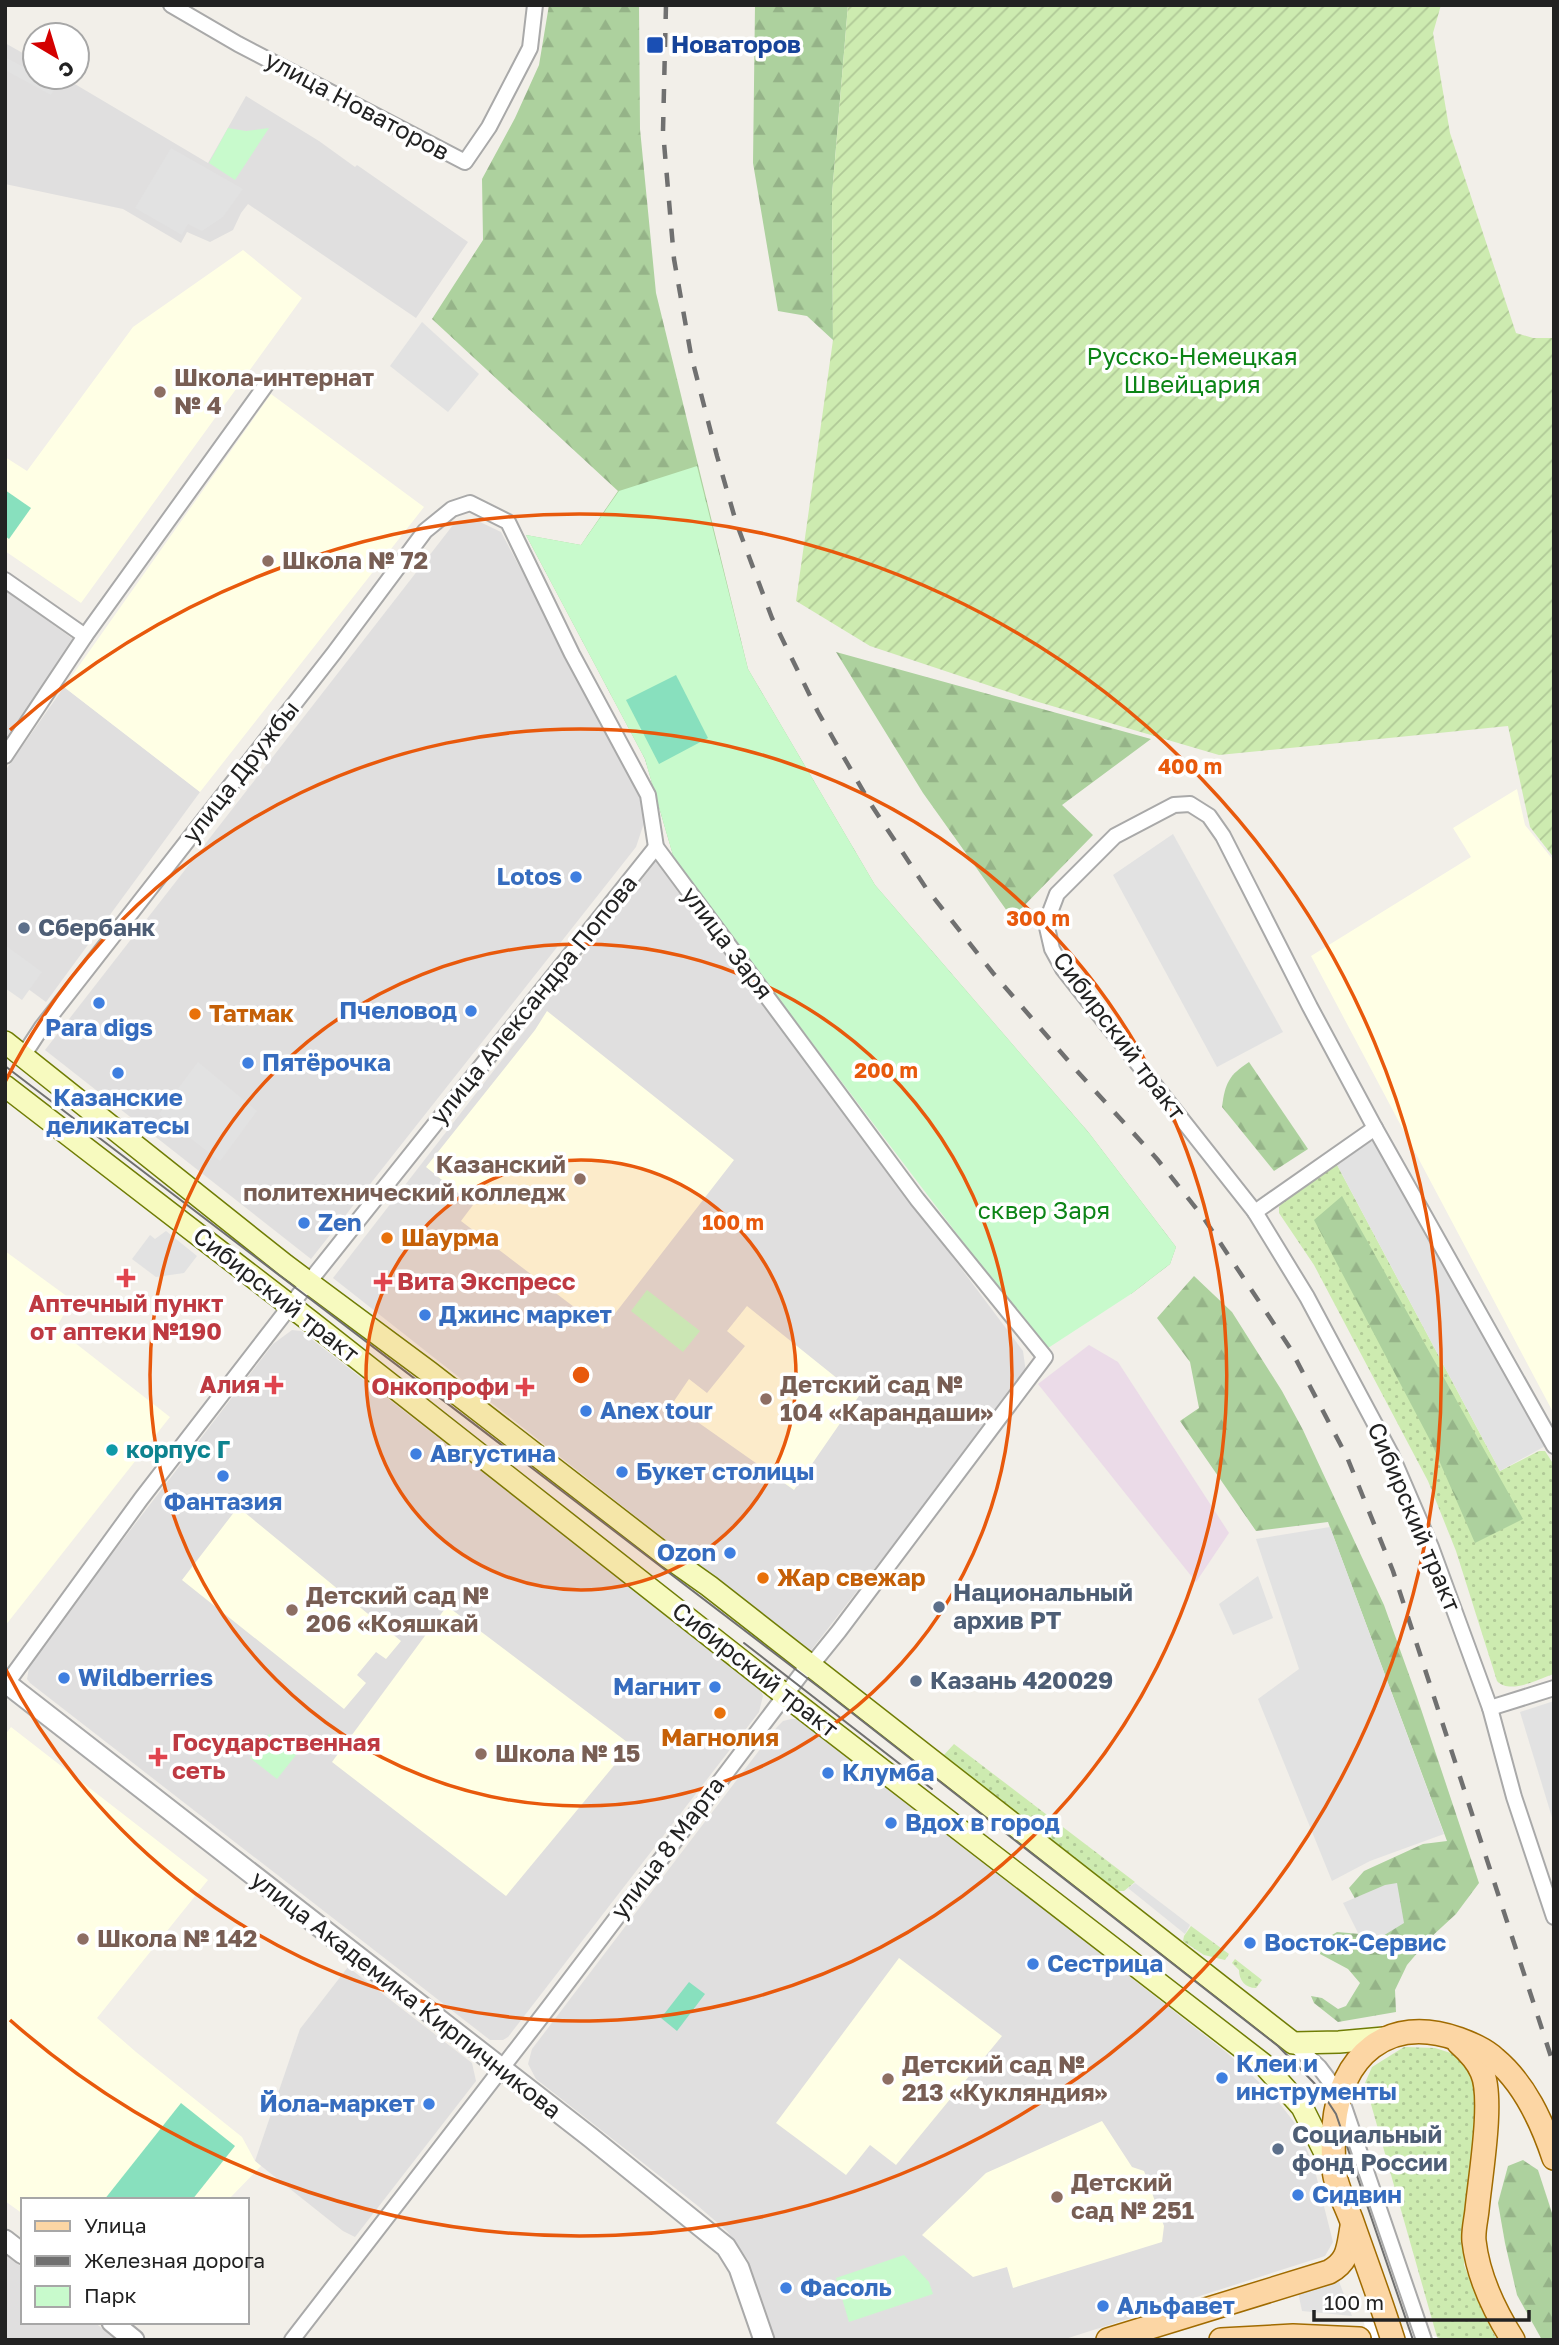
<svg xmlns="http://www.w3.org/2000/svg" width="1559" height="2345" font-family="'Golos Text',sans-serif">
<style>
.residential{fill:#e0dfdf}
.industrial{fill:#ebdbe8}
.education{fill:#ffffe5}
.grass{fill:url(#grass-dots)}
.forest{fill:url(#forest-firs)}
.park{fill:#c8facc}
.garden{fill:url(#garden-furrows)}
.pitch{fill:#88e0be}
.parking{fill:#e2e2e2}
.pier{fill:#fff}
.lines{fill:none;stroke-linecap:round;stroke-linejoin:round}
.minor-casing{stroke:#a9a9a9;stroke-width:18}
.tertiary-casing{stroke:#a9a9a9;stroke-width:23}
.secondary-casing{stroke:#707d05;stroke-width:24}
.primary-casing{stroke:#a06b00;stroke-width:26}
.minor{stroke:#fff;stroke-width:14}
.tertiary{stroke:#fff;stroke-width:19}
.secondary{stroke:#f7fabf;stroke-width:21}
.primary{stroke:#fcd6a4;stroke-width:23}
.tram{stroke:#707070;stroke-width:2}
.rail{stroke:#707070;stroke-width:4.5;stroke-dasharray:14 14;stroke-linecap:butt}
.ring{fill:none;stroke:#e8590c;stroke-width:3.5}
.transit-dot{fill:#1a4fb4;stroke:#fff;stroke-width:2.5}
.education-dot{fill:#8d6e63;stroke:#fff;stroke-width:2.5}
.shop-dot{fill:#3f7fe0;stroke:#fff;stroke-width:2.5}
.service-dot{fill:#5c6f8a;stroke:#fff;stroke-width:2.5}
.food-dot{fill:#e8710a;stroke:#fff;stroke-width:2.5}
.health-dot{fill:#e0444e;stroke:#fff;stroke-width:2.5}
.culture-dot{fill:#0f9aa8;stroke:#fff;stroke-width:2.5}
.labels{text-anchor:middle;stroke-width:7;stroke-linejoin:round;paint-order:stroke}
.transit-label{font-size:24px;font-weight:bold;fill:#164399;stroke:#fff;text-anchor:start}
.street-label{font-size:24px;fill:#222;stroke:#fff}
.park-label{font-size:24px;fill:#0c8416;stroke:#fff}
.education-label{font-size:24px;font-weight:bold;fill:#785e54;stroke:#fff;text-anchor:start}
.shop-label{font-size:24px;font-weight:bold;fill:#366cbe;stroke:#fff;text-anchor:start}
.service-label{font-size:24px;font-weight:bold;fill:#4e5e75;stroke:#fff;text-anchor:start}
.food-label{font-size:24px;font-weight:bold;fill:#c56008;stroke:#fff;text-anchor:start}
.health-label{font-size:24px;font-weight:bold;fill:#be3a42;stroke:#fff;text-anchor:start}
.culture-label{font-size:24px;font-weight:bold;fill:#0d838f;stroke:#fff;text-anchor:start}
.centre{fill:#e8590c;stroke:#fff;stroke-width:3.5}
.ring-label{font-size:21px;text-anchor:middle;font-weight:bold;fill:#e8590c;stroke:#fff;stroke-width:7;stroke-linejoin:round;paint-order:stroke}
</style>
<defs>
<pattern id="grass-dots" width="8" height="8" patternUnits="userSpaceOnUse" patternTransform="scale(1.75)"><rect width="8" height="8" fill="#cdebb0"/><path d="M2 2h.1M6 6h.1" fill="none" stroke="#b0c997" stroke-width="1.8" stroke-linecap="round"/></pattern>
<pattern id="forest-firs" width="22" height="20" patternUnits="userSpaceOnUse" patternTransform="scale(1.75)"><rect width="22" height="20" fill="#add19e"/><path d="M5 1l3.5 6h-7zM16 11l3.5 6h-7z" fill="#95b388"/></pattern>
<pattern id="garden-furrows" width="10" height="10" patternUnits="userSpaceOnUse" patternTransform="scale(1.75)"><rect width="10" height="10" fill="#cdebb0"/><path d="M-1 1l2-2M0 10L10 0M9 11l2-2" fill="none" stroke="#b0c997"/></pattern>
</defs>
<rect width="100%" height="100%" fill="#f2efe9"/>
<g class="residential">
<path d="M5 43 35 60V77H63L208 163 246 96 319 141 355 167 357 165 468 242 416 318 248 204 241 213 233 230 210 242 187 232 181 243 123 209 5 184Z"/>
<path d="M478 521 501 532 642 797 644 823 636 847 311 1259 45 1050 453 525Z"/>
<path d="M5 590 73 639 70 648 5 739Z"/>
<path d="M64 687 200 792 46 1002 5 972V771Z"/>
<path d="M656 861 1023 1351 1026 1373 809 1653 333 1278Z"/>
<path d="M292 1330 301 1331 760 1688 763 1696 759 1712 508 2037 503 2040H490L30 1683 27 1679 29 1668 53 1631 273 1344Z"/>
<path d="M791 1719H799L806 1723 1226 2052 1273 2095 1294 2122 1313 2163 1333 2242 1325 2256 1062 2340H773L748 2260 727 2231 698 2206 536 2079 528 2064 532 2049 777 1727 783 1721Z"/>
<path d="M348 1967 472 2063 476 2081 355 2237 343 2231 255 2161 300 2029Z"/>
<path d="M5 2254 23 2268V2322H94L117 2340H5Z"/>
</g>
<path class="industrial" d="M1089 1345 1118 1362 1229 1533 1196 1582 1038 1384Z"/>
<g class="education">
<path d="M243 250 302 298 81 603 5 551V457L27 471 133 327Z"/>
<path d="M271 394 424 507 200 792 64 687Z"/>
<path d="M1517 789 1525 825 1554 861V1414L1311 956 1471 857 1453 828Z"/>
<path d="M547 1011 734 1160 603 1329 461 1221 473 1205 426 1167 535 1030Z"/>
<path d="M5 1251 72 1300 56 1328 170 1417 5 1626Z"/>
<path d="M747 1306 838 1379 861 1393 794 1490 672 1404 689 1379 707 1393 745 1346 727 1331Z"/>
<path d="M238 1507 401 1641 386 1659 376 1652 357 1675 366 1683 344 1709 182 1580Z"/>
<path d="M447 1606 631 1745 506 1896 332 1762Z"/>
<path d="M11 1727 208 1880 97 2018 136 2052 242 2137 255 2161 261 2166 228 2200H23V2214L5 2201V1735Z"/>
<path d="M899 1958 1002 2036 896 2165 870 2145 846 2175 776 2123Z"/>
<path d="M1102 2121 1132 2167 1144 2171 1164 2226 1162 2242 1013 2288 1007 2267 973 2277 922 2235 986 2173Z"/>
</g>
<g class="grass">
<path d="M1335 1161 1500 1471 1539 1451H1545L1554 1465V1674C1538 1679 1510 1695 1497 1681L1456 1551 1428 1481 1314 1265 1279 1213V1207L1284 1200Z"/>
<path d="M954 1744 1135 1882 1124 1891H1116L943 1756Z"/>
<path d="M1191 1926 1229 1954 1225 1960 1204 1955 1183 1941 1184 1936Z"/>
<path d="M1235 1959 1262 1980 1256 1988C1245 1988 1239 1980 1239 1970L1232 1963Z"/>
<path d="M1404 2047 1435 2048 1457 2055 1479 2089 1469 2184 1464 2265 1483 2313 1497 2340H1446L1437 2337 1365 2083 1372 2067Z"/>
</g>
<g class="forest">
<path d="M549 5H639L640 129 656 293 748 669 875 885 1089 1133 1176 1247 1170 1264 1131 1294 675 862 645 759 526 535 581 545 618 491 432 319 483 240 482 179 515 118 539 65Z"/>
<path d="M755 5H848L832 195 833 340 807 316 778 311 753 163Z"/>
<path d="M836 652 1151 739 1062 805 1093 835 1012 918 923 793Z"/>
<path d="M1249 1062 1308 1149 1274 1171 1222 1107C1225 1083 1229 1075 1249 1062Z"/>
<path d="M1342 1196 1523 1519 1475 1543 1431 1442 1314 1220Z"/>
<path d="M1194 1276 1232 1312 1282 1391 1303 1430 1384 1605 1417 1697 1479 1883 1456 1914 1430 1938 1407 1965 1395 1990 1396 2012 1338 2022 1314 2003 1311 1996 1322 1998 1338 2009 1346 2006 1360 1983 1348 1969 1320 1954 1322 1941 1337 1932 1383 1936 1398 1922 1361 1909 1349 1888 1364 1871 1423 1844 1447 1841 1328 1522 1256 1531 1180 1421 1199 1408 1190 1362 1157 1318Z"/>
<path d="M1523 2160 1538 2170 1554 2219V2340H1542L1517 2295 1505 2243 1498 2203 1508 2166Z"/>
</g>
<g class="park">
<path d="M228 128 246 131 269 128 235 180 209 163Z"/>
<path d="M697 466 748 669 875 885 1089 1133 1176 1247 1170 1264 1131 1294 1045 1350 675 862 645 759 526 535 581 545 619 491Z"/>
<path d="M647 1290 700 1331 683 1352 631 1311Z"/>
<path d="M269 1734 296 1755 277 1779 250 1758Z"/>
<path d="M904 2255 929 2282 933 2294 849 2322 836 2278Z"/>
</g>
<path class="garden" d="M848 5H1441L1433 33 1450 133 1516 333 1533 338H1554V858L1530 827 1508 726 1219 755 1035 701 870 646 796 601 833 340 832 195Z"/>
<g class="pitch">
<path d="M5 490 31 508 9 539 5 536Z"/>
<path d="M676 675 708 738 659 764 626 700Z"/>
<path d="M689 1982 705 1994 677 2031 661 2018Z"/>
<path d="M181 2103 235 2146 192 2200H104Z"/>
</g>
<g class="parking">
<path d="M5 57 35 73V77H42L57 85 51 95 5 70Z"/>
<path d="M171 148 243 189 223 217 202 231 188 224 182 235 135 208Z"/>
<path d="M422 322 479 374 448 412 390 366Z"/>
<path d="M1173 834 1283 1032 1217 1067 1113 875Z"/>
<path d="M5 945 42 972 22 1000 5 988Z"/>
<path d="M198 1062 257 1111 220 1161 159 1114Z"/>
<path d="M1374 1140 1547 1445 1500 1471 1335 1161Z"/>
<path d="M166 1231 197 1256 184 1273 156 1277 132 1259 150 1235 155 1239Z"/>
<path d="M1330 1527 1444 1834 1370 1861 1332 1881 1258 1699 1299 1669 1256 1539Z"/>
<path d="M1258 1576 1273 1618 1233 1635 1219 1604Z"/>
<path d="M1554 1701V1824L1520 1712Z"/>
<path d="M1135 1883 1190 1925 1185 1934 1128 1888Z"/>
<path d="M1397 1883 1404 1923 1365 1947 1343 1903 1385 1885Z"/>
<path d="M1337 2276 1352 2316 1302 2311 1298 2292Z"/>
</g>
<path class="pier" d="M1363 2320 1437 2337 1438 2340H1369Z"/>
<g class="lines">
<defs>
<g id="minor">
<path d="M171 5 238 44 465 162 489 127 530 48 535 5"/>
<path d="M5 580 85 636"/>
<path d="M5 756 85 636 268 382"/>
<path d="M23 1056 42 1027 334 653 425 531 452 509 470 503 508 522 572 654 648 795 656 847 917 1199 1045 1357 839 1631 818 1657 808 1665 549 2007 292 2340"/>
<path d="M1255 1212 1375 1128"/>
<path d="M1554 1446 1375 1128 1310 1007 1223 836 1209 816 1190 804 1174 805 1115 836 1057 894 1046 923 1052 949 1063 969 1255 1212 1307 1297 1391 1454 1431 1547 1490 1708 1514 1797 1554 1917"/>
<path d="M5 1686 141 1499 301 1292 656 847"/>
<path d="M1490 1708 1554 1688"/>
<path d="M1293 2043 1319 2067 1340 2095 1424 2340"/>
</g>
<g id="tertiary">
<path d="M5 1682 590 2137 726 2247 739 2268 764 2340"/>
<path d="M5 2240 23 2254"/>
<path d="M112 2322 134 2340"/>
</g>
<g id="secondary">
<path d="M5 1042 285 1265 429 1372 668 1557 709 1586 1293 2043 1339 2042 1384 2038"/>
<path d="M5 1086 310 1321 785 1695 1263 2064 1302 2107 1334 2171"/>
</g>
<g id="primary">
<path d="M1459 2043C1468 2051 1477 2060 1482 2072 1494 2098 1480 2178 1477 2210 1476 2220 1473 2231 1474 2241 1478 2277 1494 2310 1513 2340"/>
<path d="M1108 2340 1329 2272C1349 2261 1348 2248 1352 2227"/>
<path d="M1221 2340 1293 2336 1359 2339"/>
<path d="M1393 2340C1380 2299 1365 2259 1351 2219 1345 2203 1335 2185 1334 2169 1333 2155 1333 2140 1334 2126 1340 2056 1388 2014 1458 2039 1471 2044 1484 2049 1495 2059 1525 2084 1542 2122 1554 2158"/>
</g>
</defs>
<use href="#minor" class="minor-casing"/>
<use href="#tertiary" class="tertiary-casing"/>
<use href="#secondary" class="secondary-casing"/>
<use href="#primary" class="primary-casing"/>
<use href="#minor" class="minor"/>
<use href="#tertiary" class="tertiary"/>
<use href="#secondary" class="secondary"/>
<use href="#primary" class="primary"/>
<g class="tram">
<path d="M5 1066 824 1691 1278 2046 1319 2088 1336 2114 1413 2340"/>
<path d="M744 1643 932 1789"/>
</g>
<path class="rail" d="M666 5 663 131 674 259 691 355 717 456 736 522 772 618 818 712 870 803 926 888 993 973 1077 1071 1157 1159 1203 1217 1290 1348 1347 1457 1393 1571 1554 2066"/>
</g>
<circle cx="581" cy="1375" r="215" fill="#e8590c" fill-opacity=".12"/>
<g class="ring">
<circle cx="581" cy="1375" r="215"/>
<circle cx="581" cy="1375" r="431"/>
<path d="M5 1082A646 646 0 1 1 5 1668"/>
<path d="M10 730A861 861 0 1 1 10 2020"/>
</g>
<rect class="transit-dot" x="646" y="36" width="18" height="18" rx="3.5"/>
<g class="education-dot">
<circle cx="160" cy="392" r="7"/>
<circle cx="268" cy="561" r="7"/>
<circle cx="580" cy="1179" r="7"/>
<circle cx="766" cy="1399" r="7"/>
<circle cx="292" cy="1610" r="7"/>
<circle cx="481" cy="1754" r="7"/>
<circle cx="83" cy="1939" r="7"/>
<circle cx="888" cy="2079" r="7"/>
<circle cx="1057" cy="2197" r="7"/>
</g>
<g class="shop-dot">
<circle cx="576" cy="877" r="7"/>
<circle cx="99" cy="1003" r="7"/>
<circle cx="471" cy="1011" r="7"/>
<circle cx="248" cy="1063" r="7"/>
<circle cx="118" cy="1073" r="7"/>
<circle cx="304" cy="1223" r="7"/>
<circle cx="425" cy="1315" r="7"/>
<circle cx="586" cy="1411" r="7"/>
<circle cx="416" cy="1454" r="7"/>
<circle cx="622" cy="1472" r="7"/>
<circle cx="223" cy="1476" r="7"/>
<circle cx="730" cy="1553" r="7"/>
<circle cx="64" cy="1678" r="7"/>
<circle cx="715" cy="1687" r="7"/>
<circle cx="828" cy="1773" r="7"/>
<circle cx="891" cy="1823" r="7"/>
<circle cx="1250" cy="1943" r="7"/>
<circle cx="1033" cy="1964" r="7"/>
<circle cx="1222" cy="2078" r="7"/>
<circle cx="429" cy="2104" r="7"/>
<circle cx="1298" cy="2195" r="7"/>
<circle cx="786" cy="2288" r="7"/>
<circle cx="1103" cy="2306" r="7"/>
</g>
<g class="service-dot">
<circle cx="24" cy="928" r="7"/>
<circle cx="939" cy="1607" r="7"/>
<circle cx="916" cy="1681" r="7"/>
<circle cx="1278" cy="2149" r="7"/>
</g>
<g class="food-dot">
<circle cx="195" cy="1014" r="7"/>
<circle cx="387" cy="1238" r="7"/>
<circle cx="763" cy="1578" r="7"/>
<circle cx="720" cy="1713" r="7"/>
</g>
<g class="health-dot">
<path d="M122.5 1267.5h7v7h7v7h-7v7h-7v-7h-7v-7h7z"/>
<path d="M379.5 1271.5h7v7h7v7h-7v7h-7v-7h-7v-7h7z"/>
<path d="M270.5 1374.5h7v7h7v7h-7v7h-7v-7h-7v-7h7z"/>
<path d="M521.5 1376.5h7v7h7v7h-7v7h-7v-7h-7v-7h7z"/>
<path d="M154.5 1746.5h7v7h7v7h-7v7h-7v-7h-7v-7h7z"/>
</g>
<circle class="culture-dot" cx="112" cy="1450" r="7"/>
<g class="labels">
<g class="transit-label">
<text x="671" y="53">Новаторов</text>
</g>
<g class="street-label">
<text transform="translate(357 106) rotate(28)" y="8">улица Новаторов</text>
<text transform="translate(241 772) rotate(-52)" y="8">улица Дружбы</text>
<text transform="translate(727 943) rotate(53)" y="8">улица Заря</text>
<text transform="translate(534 1000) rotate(-51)" y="8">улица Александра Попова</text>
<text transform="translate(1119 1036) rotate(53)" y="8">Сибирский тракт</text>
<text transform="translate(276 1295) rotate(38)" y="8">Сибирский тракт</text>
<text transform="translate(1414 1517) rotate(67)" y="8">Сибирский тракт</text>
<text transform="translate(755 1670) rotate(38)" y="8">Сибирский тракт</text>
<text transform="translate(668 1848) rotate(-53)" y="8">улица 8 Марта</text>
<text transform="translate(406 1995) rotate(38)" y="8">улица Академика Кирпичникова</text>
</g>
<g class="park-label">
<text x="1192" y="365">Русско-Немецкая<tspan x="1192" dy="28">Швейцария</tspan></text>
<text x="1044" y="1219">сквер Заря</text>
</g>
<g class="education-label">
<text x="174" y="386">Школа-интернат<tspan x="174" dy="28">№ 4</tspan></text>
<text x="282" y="569">Школа № 72</text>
<text x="566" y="1173" text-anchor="end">Казанский<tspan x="566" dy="28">политехнический колледж</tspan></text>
<text x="780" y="1393">Детский сад №<tspan x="780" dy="28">104 «Карандаши»</tspan></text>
<text x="306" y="1604">Детский сад №<tspan x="306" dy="28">206 «Кояшкай</tspan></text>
<text x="495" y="1762">Школа № 15</text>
<text x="97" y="1947">Школа № 142</text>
<text x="902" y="2073">Детский сад №<tspan x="902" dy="28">213 «Кукляндия»</tspan></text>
<text x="1071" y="2191">Детский<tspan x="1071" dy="28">сад № 251</tspan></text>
</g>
<g class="shop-label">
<text x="562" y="885" text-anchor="end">Lotos</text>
<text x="457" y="1019" text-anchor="end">Пчеловод</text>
<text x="99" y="1036" text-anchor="middle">Para digs</text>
<text x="262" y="1071">Пятёрочка</text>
<text x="118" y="1106" text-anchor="middle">Казанские<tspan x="118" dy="28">деликатесы</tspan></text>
<text x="318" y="1231">Zen</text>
<text x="439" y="1323">Джинс маркет</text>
<text x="600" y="1419">Anex tour</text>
<text x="430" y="1462">Августина</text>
<text x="636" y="1480">Букет столицы</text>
<text x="223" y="1510" text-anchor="middle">Фантазия</text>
<text x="716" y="1561" text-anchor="end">Ozon</text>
<text x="78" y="1686">Wildberries</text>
<text x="701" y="1695" text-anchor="end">Магнит</text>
<text x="842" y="1781">Клумба</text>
<text x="905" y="1831">Вдох в город</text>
<text x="1264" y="1951">Восток-Сервис</text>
<text x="1047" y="1972">Сестрица</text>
<text x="1236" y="2072">Клеи и<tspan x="1236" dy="28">инструменты</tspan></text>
<text x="415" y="2112" text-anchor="end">Йола-маркет</text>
<text x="1312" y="2203">Сидвин</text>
<text x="800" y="2296">Фасоль</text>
<text x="1117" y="2314">Альфавет</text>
</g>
<g class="service-label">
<text x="38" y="936">Сбербанк</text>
<text x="953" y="1601">Национальный<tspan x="953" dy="28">архив РТ</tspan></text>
<text x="930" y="1689">Казань 420029</text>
<text x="1292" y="2143">Социальный<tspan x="1292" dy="28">фонд России</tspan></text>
</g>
<g class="food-label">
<text x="209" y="1022">Татмак</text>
<text x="401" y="1246">Шаурма</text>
<text x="777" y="1586">Жар свежар</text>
<text x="720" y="1746" text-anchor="middle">Магнолия</text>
</g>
<g class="health-label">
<text x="397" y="1290">Вита Экспресс</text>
<text x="126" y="1312" text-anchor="middle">Аптечный пункт<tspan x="126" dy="28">от аптеки №190</tspan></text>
<text x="260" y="1393" text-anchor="end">Алия</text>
<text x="509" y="1395" text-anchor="end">Онкопрофи</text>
<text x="172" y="1751">Государственная<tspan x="172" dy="28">сеть</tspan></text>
</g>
<g class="culture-label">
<text x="126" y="1458">корпус Г</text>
</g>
</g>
<circle cx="581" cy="1375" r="10" class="centre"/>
<g class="ring-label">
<text x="1190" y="774">400 m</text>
<text x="1038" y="926">300 m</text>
<text x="886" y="1078">200 m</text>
<text x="733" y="1230">100 m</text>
</g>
<rect width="1559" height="2345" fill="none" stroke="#222222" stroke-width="14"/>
<rect x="21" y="2198" width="228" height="126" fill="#ffffff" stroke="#a7a7a7" stroke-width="2"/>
<rect x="35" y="2221" width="35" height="10" fill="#fcd6a4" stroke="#a7a7a7" stroke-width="2"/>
<text x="84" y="2233" font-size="21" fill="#222222">Улица</text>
<rect x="35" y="2256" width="35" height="10" fill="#707070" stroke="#a7a7a7" stroke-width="2"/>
<text x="84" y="2268" font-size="21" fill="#222222">Железная дорога</text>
<rect x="35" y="2286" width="35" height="21" fill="#c8facc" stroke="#a7a7a7" stroke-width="2"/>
<text x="84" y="2303" font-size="21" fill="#222222">Парк</text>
<g transform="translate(56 56) rotate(142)"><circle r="33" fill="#ffffff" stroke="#a7a7a7" stroke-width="2"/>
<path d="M0-5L12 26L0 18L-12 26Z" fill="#d40000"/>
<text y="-10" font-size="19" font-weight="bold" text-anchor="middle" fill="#222222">С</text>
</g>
<path d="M1314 2310v10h215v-10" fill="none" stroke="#222222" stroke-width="3.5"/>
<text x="1324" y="2310" font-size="21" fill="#222222" stroke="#ffffff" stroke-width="5" paint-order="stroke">100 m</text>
</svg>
